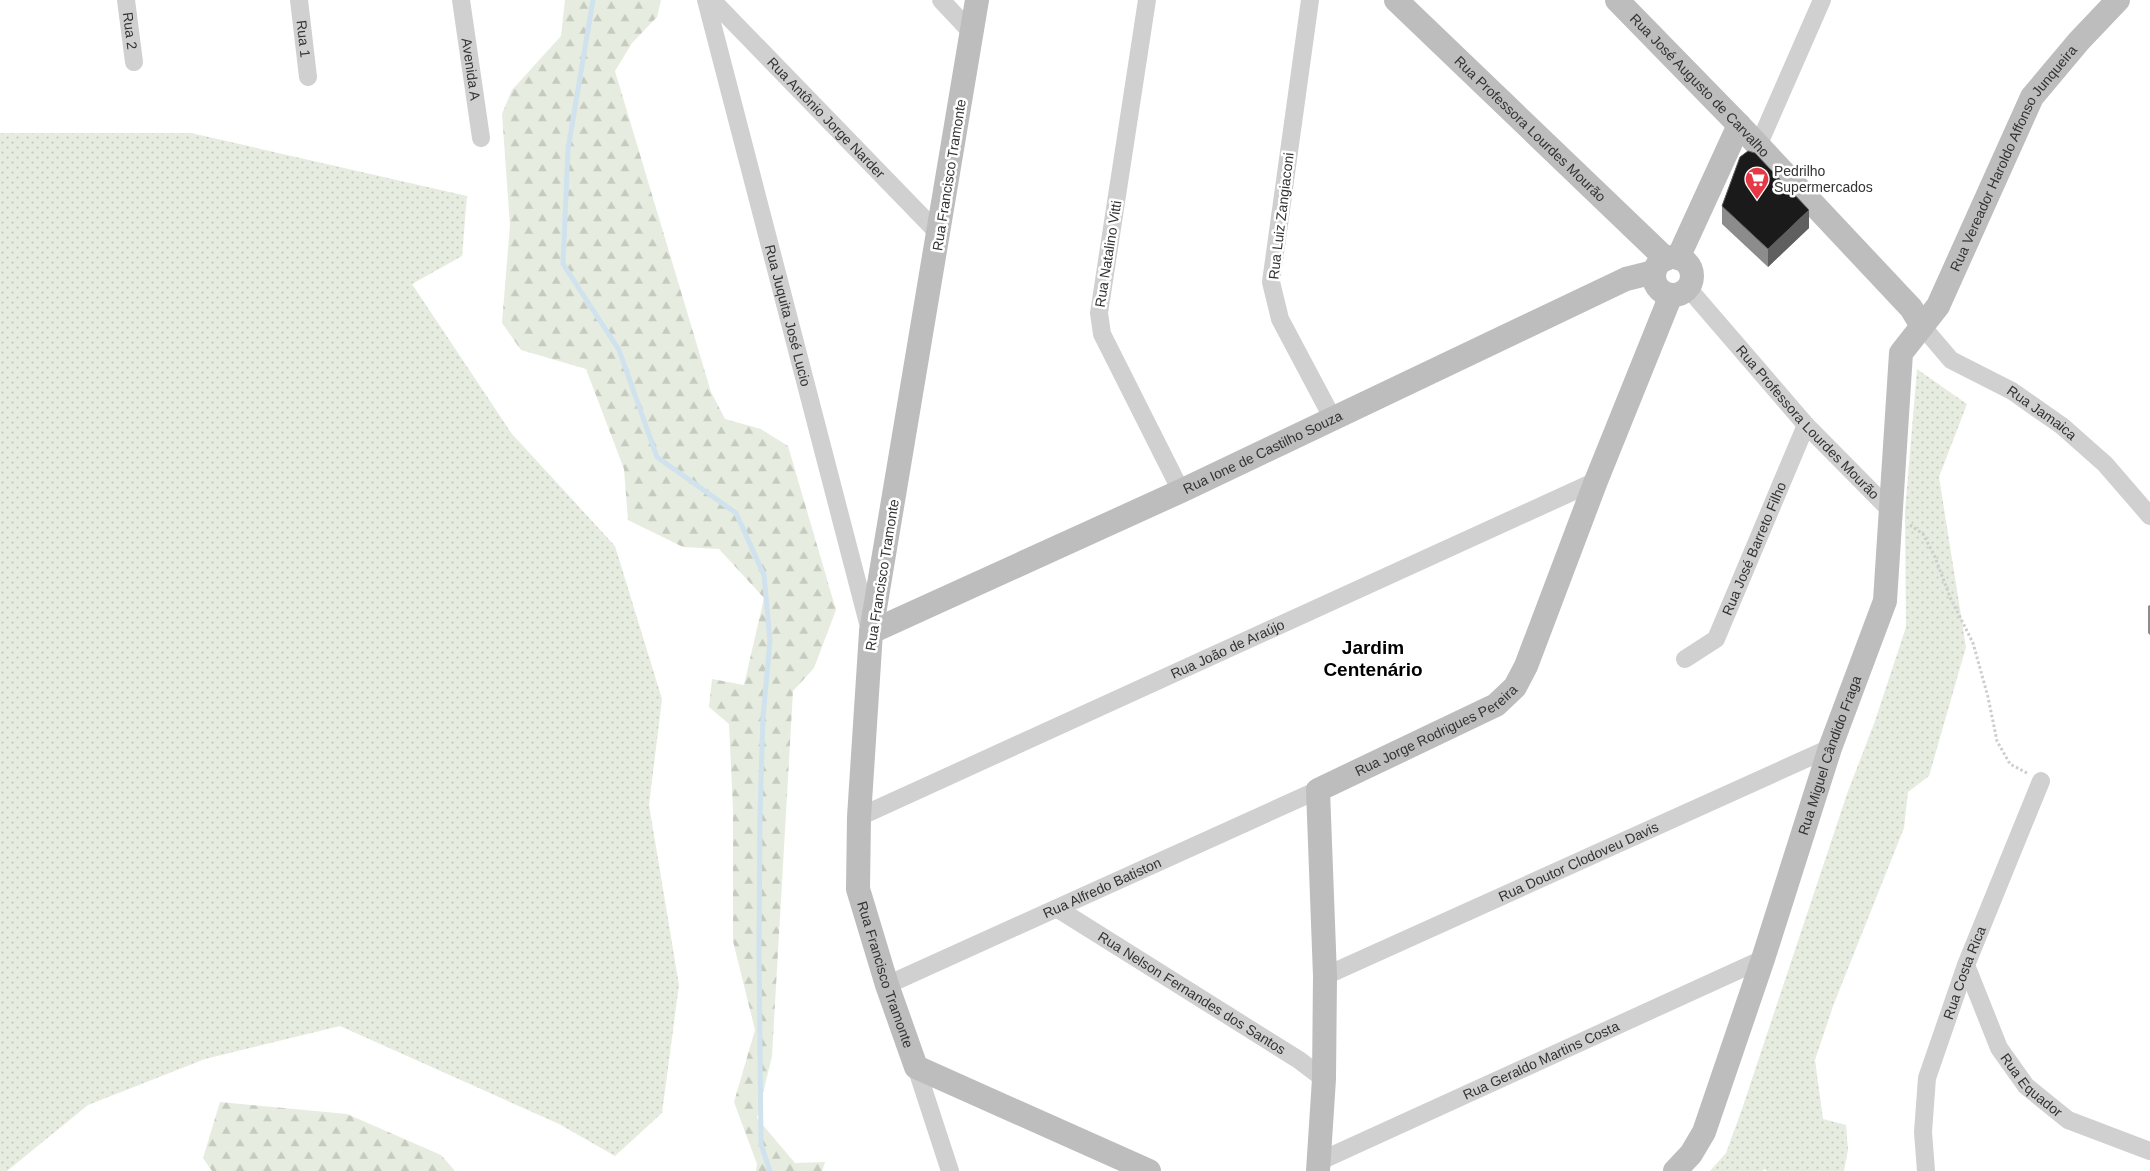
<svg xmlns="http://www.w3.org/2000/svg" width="2150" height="1171" font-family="Arial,sans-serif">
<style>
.grass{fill:url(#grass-dots)}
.forest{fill:url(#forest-firs)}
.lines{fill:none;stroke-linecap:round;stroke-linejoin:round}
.stream{stroke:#cfe2ee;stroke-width:5}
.path{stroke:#cdcdcd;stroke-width:3;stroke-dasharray:2.5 2.5;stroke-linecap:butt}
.street{stroke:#d0d0d0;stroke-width:18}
.secondary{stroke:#bdbdbd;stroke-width:24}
.wall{fill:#8c8c8c}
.shaded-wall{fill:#5f5f5f}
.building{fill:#1a1a1a;stroke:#5f5f5f}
.labels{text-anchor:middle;stroke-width:5;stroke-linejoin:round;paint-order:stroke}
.street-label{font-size:14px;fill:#333;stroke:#fff}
.poi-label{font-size:14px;fill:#333;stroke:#fff;text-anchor:start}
.district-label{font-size:19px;font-weight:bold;fill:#000;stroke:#fff}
</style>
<defs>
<pattern id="grass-dots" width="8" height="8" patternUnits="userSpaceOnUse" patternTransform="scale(1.25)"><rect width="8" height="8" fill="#e6ecdf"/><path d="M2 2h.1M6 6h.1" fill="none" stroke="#c6cbc0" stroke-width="1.8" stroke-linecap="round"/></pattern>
<pattern id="forest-firs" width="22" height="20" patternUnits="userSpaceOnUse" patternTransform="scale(1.25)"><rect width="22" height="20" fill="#e6ecdf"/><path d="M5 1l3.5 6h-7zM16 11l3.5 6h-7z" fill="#c6cbc0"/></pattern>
</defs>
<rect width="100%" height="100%" fill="#fff"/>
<g class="grass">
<path d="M0 133H191L467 196 462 256 412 284 512 434 615 546 662 699 649 805 679 985 662 1113 615 1156 559 1124 340 1026 205 1059 88 1105 7 1171H0Z"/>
<path d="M1917 369 1967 404 1939 477 1966 647 1929 776 1908 792 1904 828 1833 1006 1815 1060 1823 1119 1846 1125 1848 1150 1844 1171H1767L1764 1169 1763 1171H1710L1726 1153 1742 1109 1847 794 1875 721 1906 627 1905 512Z"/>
</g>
<g class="forest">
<path d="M565 0H661L657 17 632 43 615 71 711 392 725 419 761 429 788 446 836 610 814 668 793 691 772 1056 757 1118 795 1163 825 1162 822 1171H756L757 1164 734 1102 755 1030 733 941V809L729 724 709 707 712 679 744 685 764 598 719 549 683 547 628 520 624 469 586 369 521 350 502 323 510 225 502 114 512 90 561 36Z"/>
<path d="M220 1102 347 1114 441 1155 455 1171H212L203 1158Z"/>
</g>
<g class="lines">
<path class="stream" d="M593 0 568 149 563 264 619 350 657 457 736 513 764 575 770 641 763 717 760 814 759 951 761 1144 770 1171"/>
<path class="path" d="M1910 525 1923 534 1935 557 1950 597 1973 643 1988 697 1997 741 2010 764 2027 773"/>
<g class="street">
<path id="s1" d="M126 0 134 62"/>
<path id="s2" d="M299 0 308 77"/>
<path id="s3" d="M461 0 481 138"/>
<path id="s4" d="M706 0 869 627"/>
<path id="s5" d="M712 0 939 234"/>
<path d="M941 0 972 33"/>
<path d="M1147 0 1099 313 1102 334 1181 491"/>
<path d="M1310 0 1271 282 1280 319 1333 419"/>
<path d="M1758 146 1822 0"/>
<path id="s6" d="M1688 288 1806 425 1890 510"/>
<path id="s7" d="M1922 326 1951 360 2012 391 2062 426 2105 464 2150 516"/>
<path id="s8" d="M1685 659 1716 639 1806 425"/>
<path id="s9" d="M859 817 1596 481"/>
<path id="s10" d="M1058 909 1299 1060 1324 1079"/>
<path id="s11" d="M1966 965 1999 1048 2026 1086 2068 1120 2150 1151"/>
<path id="s12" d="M1325 976 1830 748"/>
<path id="s13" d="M887 985 1318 790"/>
<path d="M916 1067 950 1171"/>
<path id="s14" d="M1318 1162 1763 959"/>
<path id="s15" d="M1926 1171 1923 1132 1927 1078 1966 965 2041 781"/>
</g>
<g class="secondary">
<path id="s16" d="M977 0 871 632 859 817 858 889 887 985 916 1067 1149 1171"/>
<path id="s17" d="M1396 0 1666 259"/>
<path id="s18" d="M1617 0 1739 125 1911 308 1922 326"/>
<circle cx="1673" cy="276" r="19"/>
<path d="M1678 258 1739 125"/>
<path id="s19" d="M871 632 1181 491 1626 279 1654 272"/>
<path id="s20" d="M1318 1171 1324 1079 1325 976 1318 790 1496 705 1515 687 1526 666 1596 481 1671 295"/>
<path id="s21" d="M1675 1171 1691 1154 1704 1132 1763 959 1830 748 1885 601 1901 353 1938 306 2032 97 2079 41 2118 0"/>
</g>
</g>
<g class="wall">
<path d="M1722 206 1809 228 1768 267 1722 224Z"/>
<path d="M2150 605V635L2148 633V606Z"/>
</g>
<path class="shaded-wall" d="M1809 210V228L1768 267V249Z"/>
<path class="building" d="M1748 151 1755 153 1809 210 1768 249 1722 206 1740 157Z"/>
<defs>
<symbol id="supermarket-pin" viewBox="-11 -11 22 30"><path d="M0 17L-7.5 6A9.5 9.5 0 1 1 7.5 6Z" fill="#e63946" stroke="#fff"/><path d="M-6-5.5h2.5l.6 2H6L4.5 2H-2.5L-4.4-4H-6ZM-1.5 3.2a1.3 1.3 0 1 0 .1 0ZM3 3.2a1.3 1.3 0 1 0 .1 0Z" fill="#fff"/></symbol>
</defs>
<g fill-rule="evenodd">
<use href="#supermarket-pin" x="1743" y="165" width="28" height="38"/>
</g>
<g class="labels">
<g class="street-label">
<text dy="5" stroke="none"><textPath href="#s1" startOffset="31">Rua 2</textPath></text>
<text dy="5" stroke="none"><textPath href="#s2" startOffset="39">Rua 1</textPath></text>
<text dy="5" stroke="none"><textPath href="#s3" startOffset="70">Avenida A</textPath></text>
<text dy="5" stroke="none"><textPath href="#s18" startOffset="119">Rua José Augusto de Carvalho</textPath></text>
<text dy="5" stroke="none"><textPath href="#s5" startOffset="164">Rua Antônio Jorge Narder</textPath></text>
<text dy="5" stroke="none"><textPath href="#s17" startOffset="186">Rua Professora Lourdes Mourão</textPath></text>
<text dy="5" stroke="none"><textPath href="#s21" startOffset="1085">Rua Vereador Haroldo Affonso Junqueira</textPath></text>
<text transform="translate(949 175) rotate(-81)" y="5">Rua Francisco Tramonte</text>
<text transform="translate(1281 216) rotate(-83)" y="5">Rua Luiz Zangiaconi</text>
<text transform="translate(1108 254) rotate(-81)" y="5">Rua Natalino Vitti</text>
<text dy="5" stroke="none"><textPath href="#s4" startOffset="326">Rua Juquita José Lucio</textPath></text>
<text dy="5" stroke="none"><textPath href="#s7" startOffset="150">Rua Jamaica</textPath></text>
<text dy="5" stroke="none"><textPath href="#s6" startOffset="180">Rua Professora Lourdes Mourão</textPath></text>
<text dy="5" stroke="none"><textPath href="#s19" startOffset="431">Rua Ione de Castilho Souza</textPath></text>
<text dy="5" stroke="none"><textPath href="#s8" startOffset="135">Rua José Barreto Filho</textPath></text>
<text transform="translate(882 575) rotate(-81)" y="5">Rua Francisco Tramonte</text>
<text dy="5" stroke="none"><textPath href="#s9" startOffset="405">Rua João de Araújo</textPath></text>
<text dy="5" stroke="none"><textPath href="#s20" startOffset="514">Rua Jorge Rodrigues Pereira</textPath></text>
<text dy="5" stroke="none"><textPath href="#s21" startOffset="446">Rua Miguel Cândido Fraga</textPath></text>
<text dy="5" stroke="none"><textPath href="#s12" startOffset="278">Rua Doutor Clodoveu Davis</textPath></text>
<text dy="5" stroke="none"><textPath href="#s13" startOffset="236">Rua Alfredo Batiston</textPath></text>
<text dy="5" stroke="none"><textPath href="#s15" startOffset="205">Rua Costa Rica</textPath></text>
<text dy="5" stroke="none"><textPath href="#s16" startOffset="988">Rua Francisco Tramonte</textPath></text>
<text dy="5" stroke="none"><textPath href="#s10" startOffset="158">Rua Nelson Fernandes dos Santos</textPath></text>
<text dy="5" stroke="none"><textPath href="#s14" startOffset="245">Rua Geraldo Martins Costa</textPath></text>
<text dy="5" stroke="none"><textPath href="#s11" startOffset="139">Rua Equador</textPath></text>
</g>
<g class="poi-label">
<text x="1774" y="176">Pedrilho<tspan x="1774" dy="16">Supermercados</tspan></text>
</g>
<g class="district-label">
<text x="1373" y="654">Jardim<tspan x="1373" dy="22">Centenário</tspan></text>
</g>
</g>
</svg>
